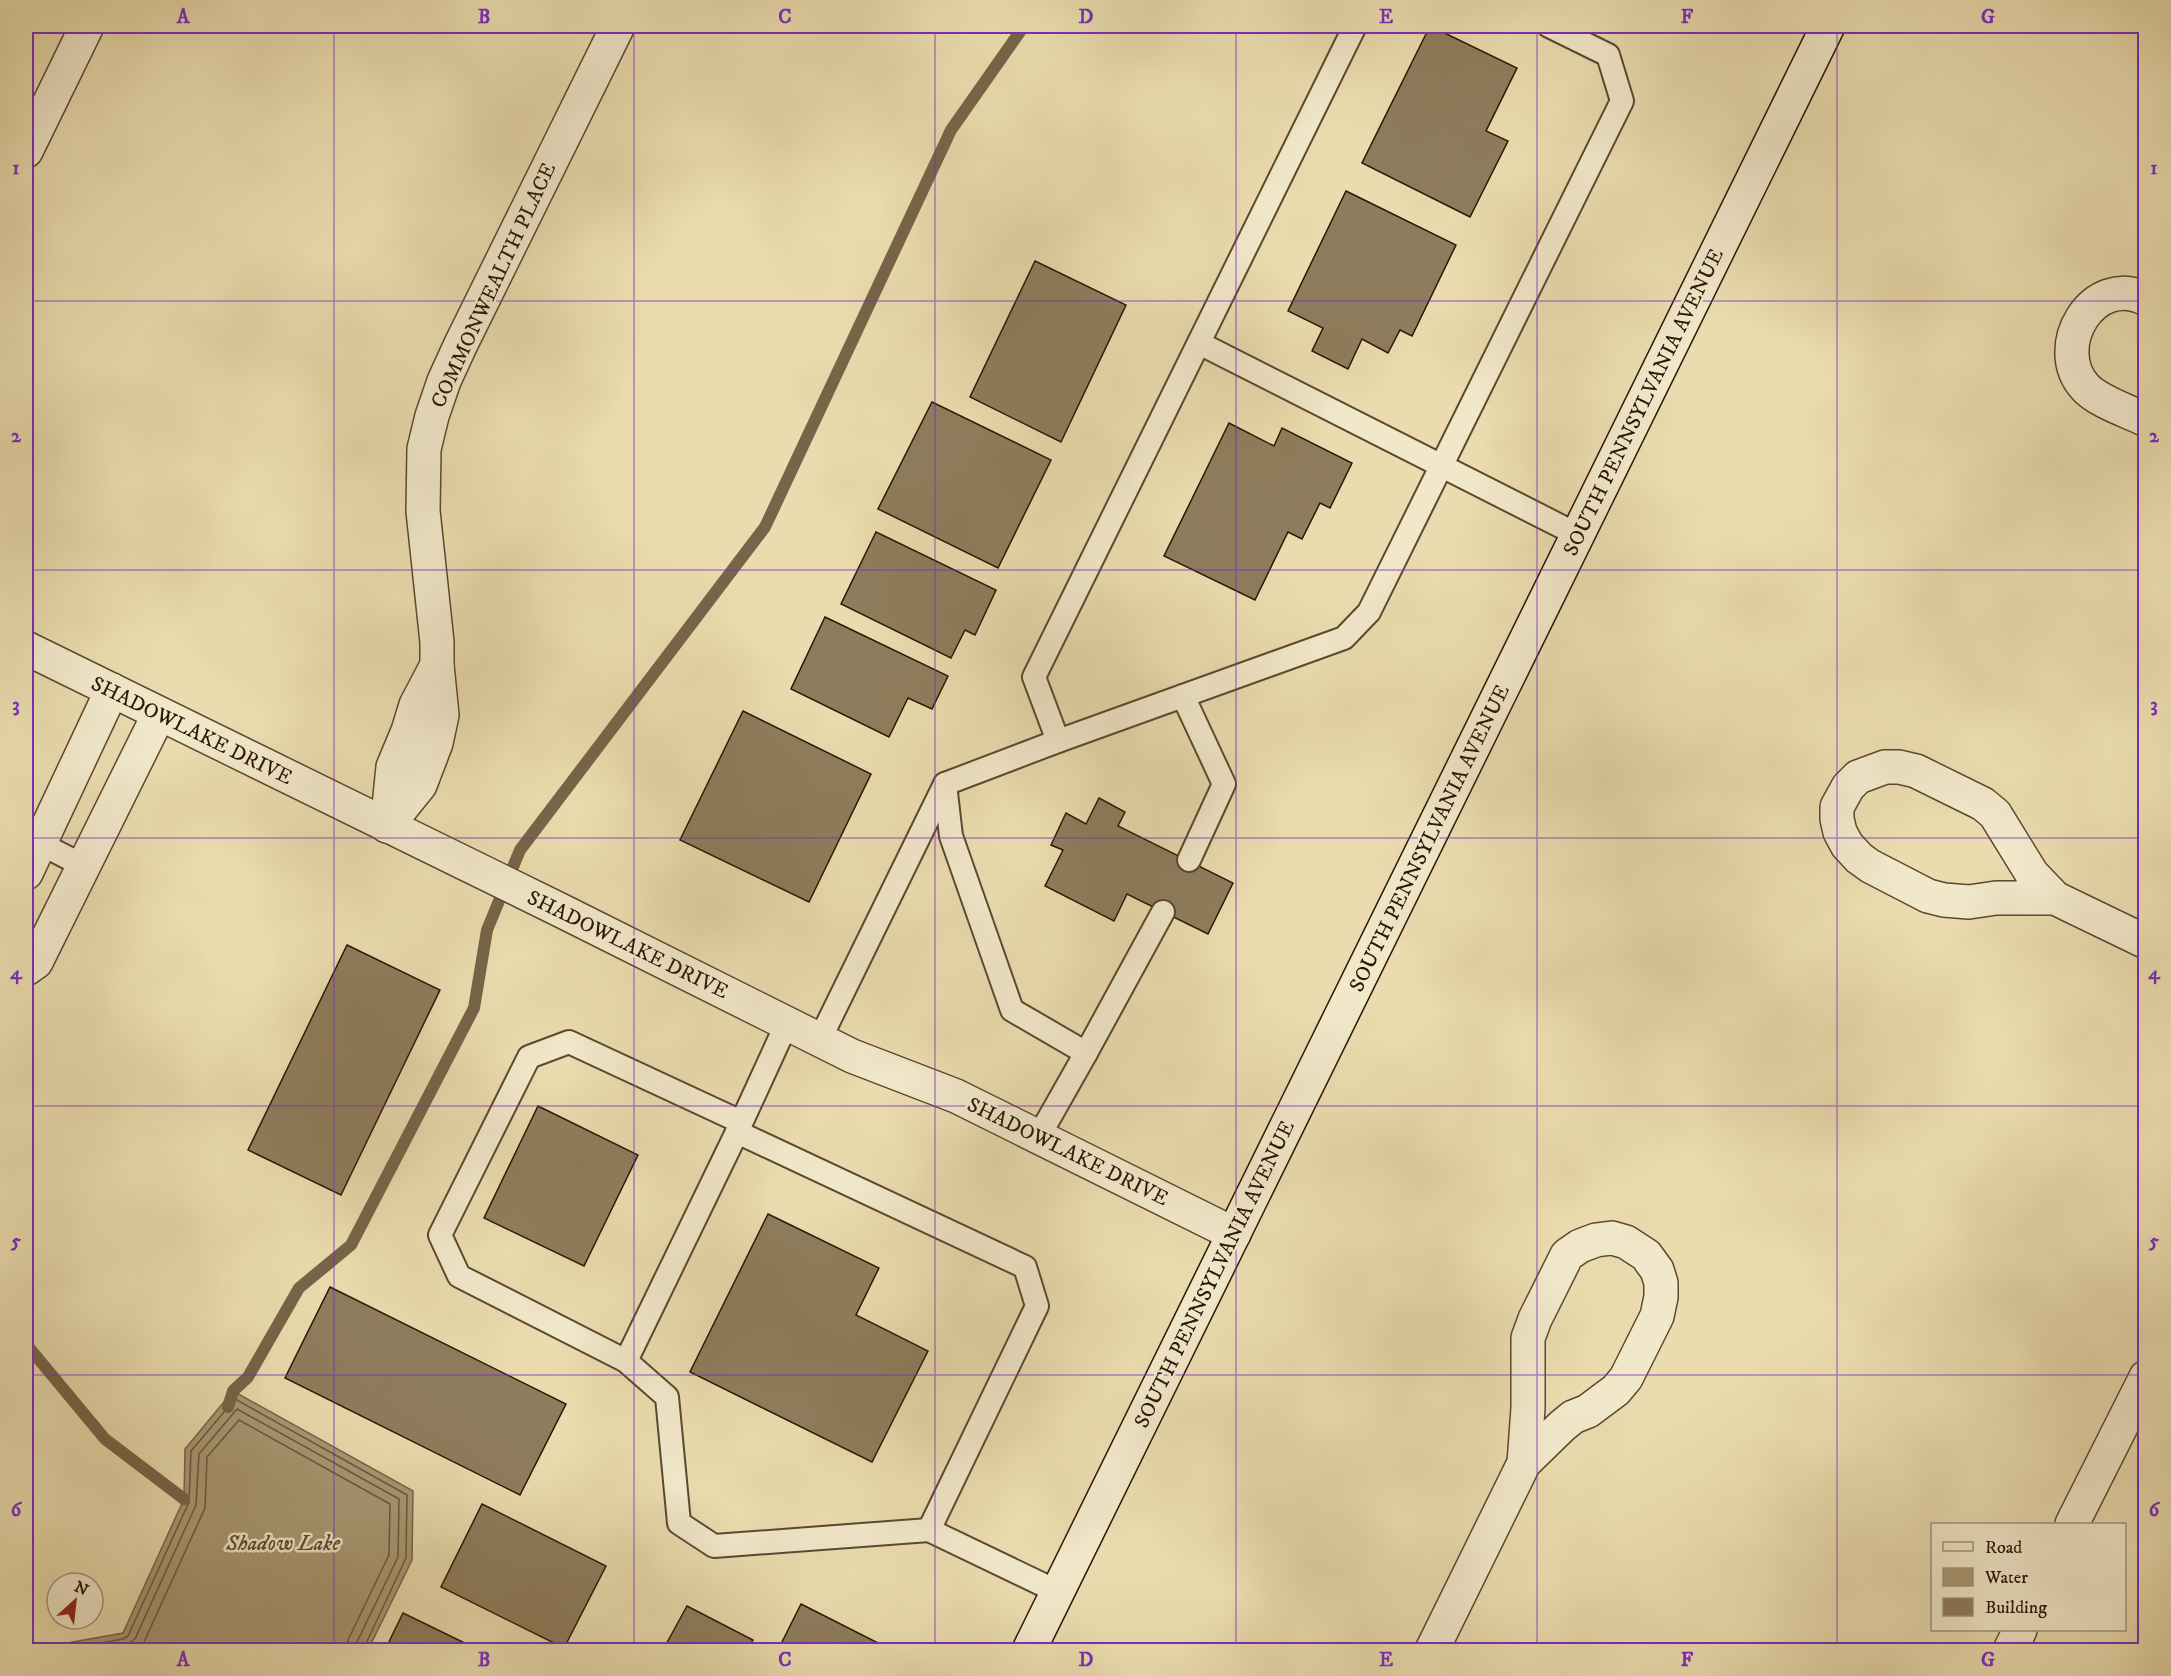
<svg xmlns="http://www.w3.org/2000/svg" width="2171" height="1676" font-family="'IM FELL DW Pica',serif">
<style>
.water{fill:#a99975;stroke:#776549;stroke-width:1.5}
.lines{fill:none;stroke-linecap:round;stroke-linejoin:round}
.shore{stroke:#6a583e;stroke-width:1.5}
.stream{stroke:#776549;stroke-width:12}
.building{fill:#8e7d5d;stroke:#2b1606;stroke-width:1.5}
.service-casing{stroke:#5b4830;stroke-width:26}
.minor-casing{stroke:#5b4830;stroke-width:36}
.tertiary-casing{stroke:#5b4830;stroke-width:36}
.secondary-casing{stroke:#2b1606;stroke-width:36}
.service{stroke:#f1e8ca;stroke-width:22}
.minor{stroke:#f1e8ca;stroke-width:33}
.tertiary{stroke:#f1e8ca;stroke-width:33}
.secondary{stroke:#f1e8ca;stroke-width:33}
.grid{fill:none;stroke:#7b2cbf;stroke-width:1.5;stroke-opacity:0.55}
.labels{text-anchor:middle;stroke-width:5;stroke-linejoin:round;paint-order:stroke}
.street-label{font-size:21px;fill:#2b1606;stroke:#f1e8ca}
.water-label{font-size:22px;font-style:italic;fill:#5d4a32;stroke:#f1e8ca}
.neatline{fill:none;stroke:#7b2cbf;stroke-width:2}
.grid-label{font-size:20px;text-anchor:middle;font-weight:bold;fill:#7b2cbf}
</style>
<rect width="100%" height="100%" fill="#eadcae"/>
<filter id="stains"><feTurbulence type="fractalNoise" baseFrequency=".00333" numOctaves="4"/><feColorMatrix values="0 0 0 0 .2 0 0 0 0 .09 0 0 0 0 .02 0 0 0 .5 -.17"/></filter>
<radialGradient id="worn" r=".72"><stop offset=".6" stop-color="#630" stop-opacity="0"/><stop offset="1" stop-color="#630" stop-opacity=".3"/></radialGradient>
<path class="water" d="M233 1391 413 1491 412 1560 368 1650H28L123 1633 184 1499 185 1449Z"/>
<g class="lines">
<g class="shore">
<path d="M62 1650 123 1639 128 1636 189 1502 191 1451 235 1399 407 1495 406 1558 363 1650"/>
<path d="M103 1650 126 1646 135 1639 196 1505 199 1454 237 1409 399 1499 398 1557 357 1642 355 1650"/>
<path d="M137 1650 144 1642 205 1508 207 1457 239 1420 390 1504 389 1555 348 1640 346 1650"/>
</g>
<g class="stream">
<path d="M26 1344 105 1439 184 1499"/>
<path d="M228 1407 233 1391 248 1377 299 1288 351 1245 474 1008 487 930 520 850 765 527 951 130 1024 26"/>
</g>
</g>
<g class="building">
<path d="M1430 26 1517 68 1486 131 1508 141 1470 217 1362 163Z"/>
<path d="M1346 191 1456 245 1412 336 1400 330 1388 353 1362 339 1348 369 1312 351 1323 328 1288 311Z"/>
<path d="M1035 261 1126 305 1061 442 970 397Z"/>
<path d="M932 402 1051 460 998 568 878 509Z"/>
<path d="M1229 423 1274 446 1282 428 1352 463 1330 508 1320 503 1302 539 1288 532 1255 600 1164 556Z"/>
<path d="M876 532 996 590 975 635 965 630 951 658 841 604Z"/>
<path d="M825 617 948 676 932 709 908 698 889 737 791 689Z"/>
<path d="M743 711 871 774 809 902 680 840Z"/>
<path d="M1099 798 1125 812 1118 826 1233 883 1208 934 1127 894 1114 921 1045 886 1063 850 1051 845 1066 813 1086 824Z"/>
<path d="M347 945 440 990 341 1195 248 1150Z"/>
<path d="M538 1106 638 1155 584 1266 484 1218Z"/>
<path d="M768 1214 879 1268 856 1315 928 1351 872 1462 690 1372Z"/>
<path d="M330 1287 566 1404 520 1495 285 1378Z"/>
<path d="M482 1504 606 1566 564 1648 441 1587Z"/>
<path d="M801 1604 886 1647 884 1650H778Z"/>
<path d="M687 1606 753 1640 747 1650H663Z"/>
<path d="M403 1613 479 1650H385Z"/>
</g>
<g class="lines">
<defs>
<g id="service">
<path d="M1199 343 1578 535"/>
<path d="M1183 696 1224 784 1189 860"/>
<path d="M1058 741 1034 677 1355 26"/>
<path d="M41 844 84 866"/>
<path d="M787 1023 737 1132 1025 1267 1037 1306 929 1530 1058 1592"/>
<path d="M820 1039 945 784"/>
<path d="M1086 1053 1163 912"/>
<path d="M737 1132 626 1361 667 1397 679 1523 714 1546 929 1530"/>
<path d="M1039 1136 1086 1053 1012 1010 951 836 945 784 1058 741 1344 638 1369 612 1622 101 1608 55 1549 26"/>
<path d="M626 1361 459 1276 440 1235 529 1057 569 1042 741 1122"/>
</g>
<g id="minor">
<path d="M26 151 87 26"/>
<path d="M2146 299C2093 272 2049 347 2085 387 2097 401 2128 411 2146 420"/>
<path d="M26 648 560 910 852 1056 956 1096 1234 1234"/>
<path d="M387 826 420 785 436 743 442 715 437 665V642L423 511 424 449 432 416 444 381 460 346 618 26"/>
<path d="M387 826 393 767 408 731 416 705 437 665"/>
<path d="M26 873 112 690"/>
<path d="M2055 898H1996L1969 902 1944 900 1928 896 1870 866 1859 858 1847 845 1840 832 1837 819V807L1848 787 1858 777 1885 767H1899L1916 771 1983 804 1995 814 2032 874 2055 898 2146 942"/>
<path d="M26 969 36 962 159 714"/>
<path d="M1432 1650 1524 1463 1562 1426 1573 1417 1588 1411 1616 1390 1626 1378 1657 1316 1661 1297V1283L1657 1270 1646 1255 1626 1242 1612 1238 1596 1240 1580 1246 1567 1255 1535 1319 1528 1338V1408L1524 1463"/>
</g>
<g id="tertiary">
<path d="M2072 1524 2146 1377"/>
<path d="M2010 1650 2020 1630"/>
</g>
<path id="secondary" d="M1029 1650 1828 26"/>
</defs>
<use href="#service" class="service-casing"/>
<use href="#minor" class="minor-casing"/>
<use href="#tertiary" class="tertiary-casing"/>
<use href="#secondary" class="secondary-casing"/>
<use href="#service" class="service"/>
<use href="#minor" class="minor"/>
<use href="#tertiary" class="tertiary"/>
<use href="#secondary" class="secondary"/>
</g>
<path class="grid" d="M334 26V1650M634 26V1650M935 26V1650M1236 26V1650M1537 26V1650M1837 26V1650M26 301H2146M26 570H2146M26 838H2146M26 1106H2146M26 1375H2146"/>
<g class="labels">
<g class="street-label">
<text transform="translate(493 285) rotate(-65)" y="7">COMMONWEALTH PLACE</text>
<text transform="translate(1643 402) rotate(-64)" y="7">SOUTH PENNSYLVANIA AVENUE</text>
<text transform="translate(192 730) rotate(26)" y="7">SHADOWLAKE DRIVE</text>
<text transform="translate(1429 838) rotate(-64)" y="7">SOUTH PENNSYLVANIA AVENUE</text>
<text transform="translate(628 944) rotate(26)" y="7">SHADOWLAKE DRIVE</text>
<text transform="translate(1068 1151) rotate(26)" y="7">SHADOWLAKE DRIVE</text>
<text transform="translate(1214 1274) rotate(-64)" y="7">SOUTH PENNSYLVANIA AVENUE</text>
</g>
<g class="water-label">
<text x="283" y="1550">Shadow Lake</text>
</g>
</g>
<rect width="2171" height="1676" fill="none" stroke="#eadcae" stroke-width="66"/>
<rect x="1931" y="1523" width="195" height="108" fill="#f1e8ca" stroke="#a2947c" stroke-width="1.5"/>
<rect x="1943" y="1542" width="30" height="9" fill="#f1e8ca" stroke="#a2947c" stroke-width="1.5"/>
<text x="1985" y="1553" font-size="18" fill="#2b1606">Road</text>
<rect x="1943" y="1568" width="30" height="18" fill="#a99975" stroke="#a2947c" stroke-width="1.5"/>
<text x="1985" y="1583" font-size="18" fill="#2b1606">Water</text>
<rect x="1943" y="1598" width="30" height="18" fill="#8e7d5d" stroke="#a2947c" stroke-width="1.5"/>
<text x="1985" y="1613" font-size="18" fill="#2b1606">Building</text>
<g transform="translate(75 1601) rotate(27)"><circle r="28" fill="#f1e8ca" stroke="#a2947c" stroke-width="1.5"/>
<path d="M0-4.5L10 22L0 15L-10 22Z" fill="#8f2418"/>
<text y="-9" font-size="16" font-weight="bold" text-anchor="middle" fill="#2b1606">N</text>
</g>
<rect x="33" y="33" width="2105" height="1610" class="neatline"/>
<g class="grid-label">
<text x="183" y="23">A</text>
<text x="484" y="23">B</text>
<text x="785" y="23">C</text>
<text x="1086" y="23">D</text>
<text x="1386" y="23">E</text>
<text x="1687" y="23">F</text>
<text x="1988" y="23">G</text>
<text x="16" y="174">1</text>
<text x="2154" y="174">1</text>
<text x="16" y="442">2</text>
<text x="2154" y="442">2</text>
<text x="16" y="711">3</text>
<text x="2154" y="711">3</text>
<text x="16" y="979">4</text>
<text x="2154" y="979">4</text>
<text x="16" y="1247">5</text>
<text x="2154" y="1247">5</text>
<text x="16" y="1516">6</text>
<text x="2154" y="1516">6</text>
<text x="183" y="1666">A</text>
<text x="484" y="1666">B</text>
<text x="785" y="1666">C</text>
<text x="1086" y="1666">D</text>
<text x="1386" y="1666">E</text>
<text x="1687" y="1666">F</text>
<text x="1988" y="1666">G</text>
</g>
<rect width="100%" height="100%" filter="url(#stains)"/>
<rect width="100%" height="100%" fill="url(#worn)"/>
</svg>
